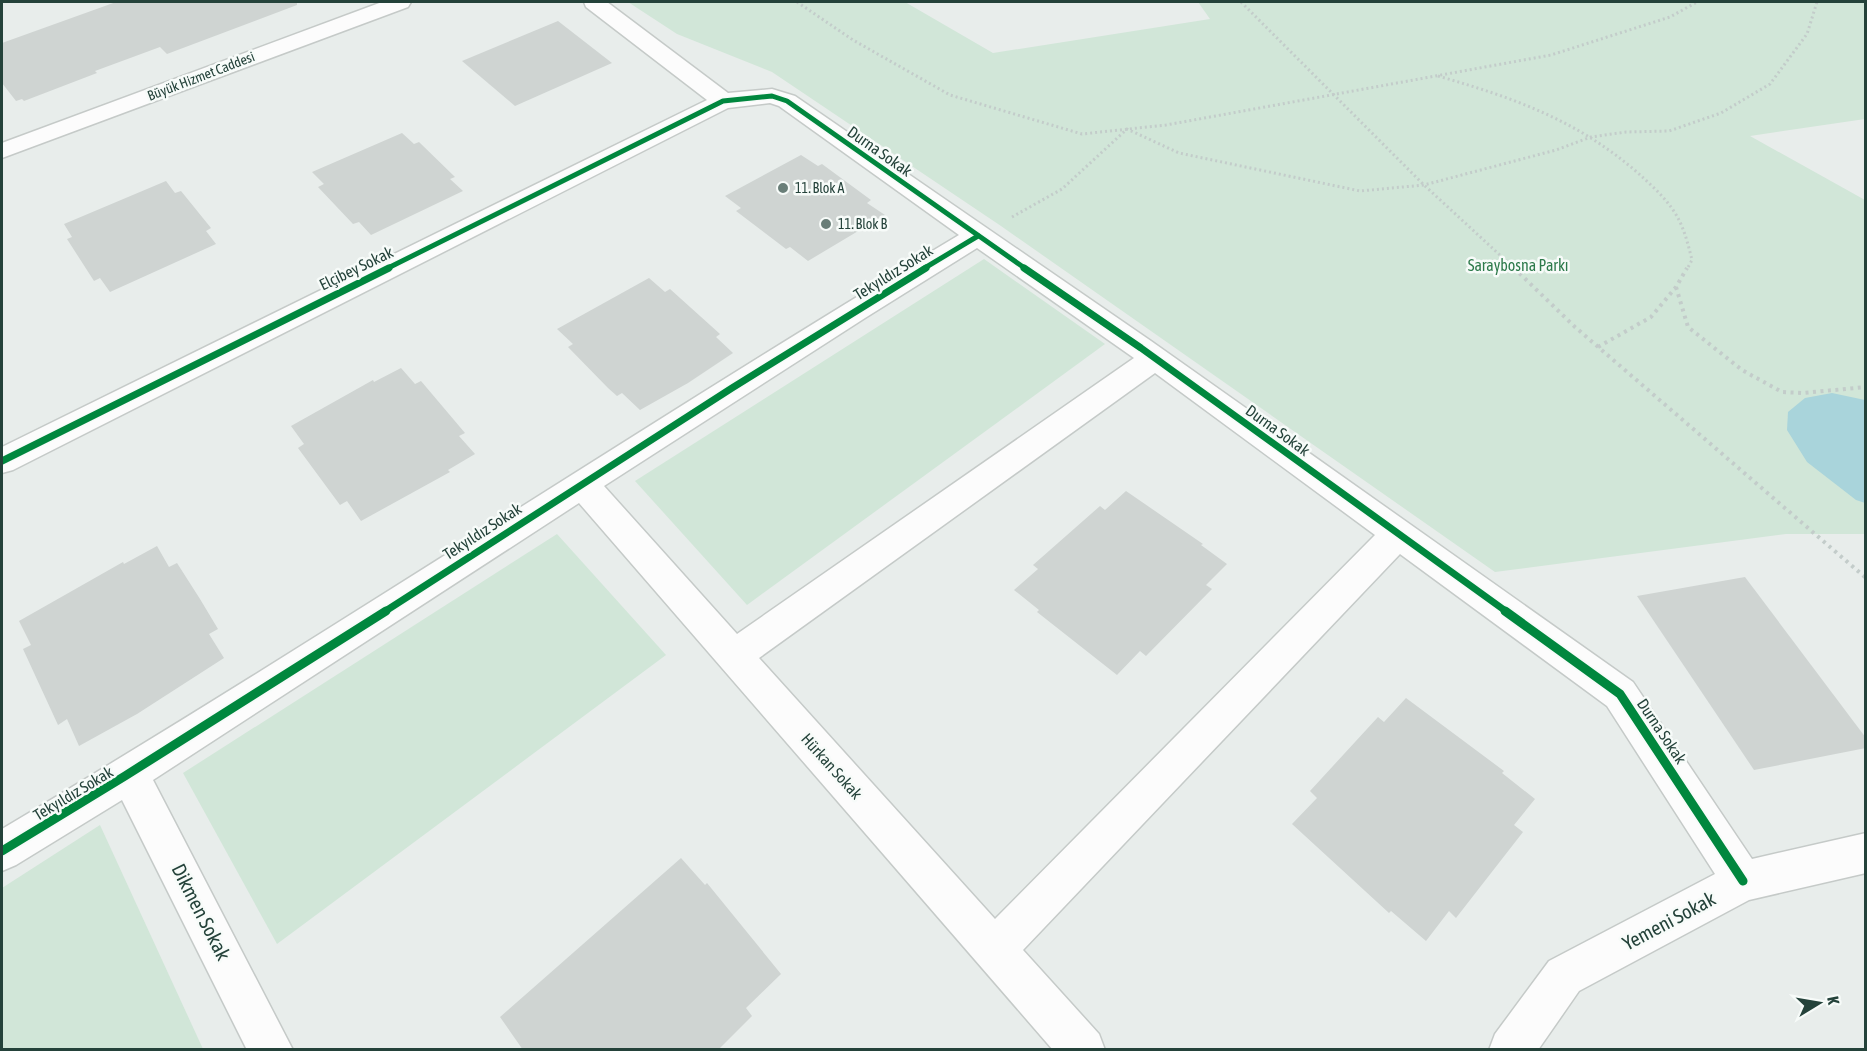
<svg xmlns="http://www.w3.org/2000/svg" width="1867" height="1051" font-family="'Asap Condensed',sans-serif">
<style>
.green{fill:#d1e6d8}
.water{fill:#a9d4db}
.building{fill:#cfd4d2}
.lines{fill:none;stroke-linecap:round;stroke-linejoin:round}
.minor-casing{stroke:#c5cac8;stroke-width:3}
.path-far1{stroke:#c3ccca;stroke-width:3;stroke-dasharray:2 3;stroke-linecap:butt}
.path{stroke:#c3ccca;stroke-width:4;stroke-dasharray:3 4.5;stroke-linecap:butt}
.minor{fill:#fcfcfc;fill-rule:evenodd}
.cycleway-far2-casing{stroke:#f7fbf9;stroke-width:8}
.cycleway-far1-casing{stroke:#f7fbf9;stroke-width:10}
.cycleway-casing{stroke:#f7fbf9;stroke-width:13}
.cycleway-far2{stroke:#00873e;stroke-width:5}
.cycleway-far1{stroke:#00873e;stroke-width:7}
.cycleway{stroke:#00873e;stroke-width:9}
.poi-dot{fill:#697e78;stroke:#f7fbf9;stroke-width:2}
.labels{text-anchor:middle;stroke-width:5;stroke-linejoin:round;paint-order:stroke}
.far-street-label{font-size:14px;fill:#24423a;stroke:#f7fbf9}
.far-poi-label{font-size:14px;fill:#24423a;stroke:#f7fbf9;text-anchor:start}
.street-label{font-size:16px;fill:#24423a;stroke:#f7fbf9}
.park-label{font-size:16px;fill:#2d7a4b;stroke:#f7fbf9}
.near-street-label{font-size:20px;fill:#24423a;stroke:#f7fbf9}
</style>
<rect width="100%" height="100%" fill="#e8edeb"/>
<g class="green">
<path d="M628 2H905L993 53 1210 19 1198 2H1865V119L1750 136 1865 200V534H1786L1495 572 1001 226 772 72 677 34Z"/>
<path d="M984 259 1105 344 747 605 635 481Z"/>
<path d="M557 534 666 655 277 944 183 773Z"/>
<path d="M100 825 203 1049H2V888Z"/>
</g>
<path class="water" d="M1832 393 1865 400V503L1856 500 1807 462 1787 430 1788 412 1805 398Z"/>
<g class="building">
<path d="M116 2H297V5L167 54 160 47 95 71 97 73 24 101 22 99 16 101 2 83V43Z"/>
<path d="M558 21 612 63 515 106 462 61Z"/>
<path d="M402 133 414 144 419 142 455 177 450 179 463 191 371 235 359 222 353 224 318 187 324 184 312 172Z"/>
<path d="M801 155 818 166 822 164 871 200 867 203 885 215 808 261 790 247 786 249 736 211 741 208 725 196Z"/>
<path d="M166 181 175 193 181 191 211 228 206 231 216 244 110 292 100 278 94 281 67 239 72 237 64 224Z"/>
<path d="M649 278 665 292 670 289 720 334 716 337 733 353 688 383 640 410 622 393 617 396 608 388 568 347 573 344 557 329Z"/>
<path d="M401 368 415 384 421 381 465 433 459 436 475 454 448 470 450 472 361 521 347 501 340 505 298 448 304 444 291 426 373 380 374 382Z"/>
<path d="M1126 491 1203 544 1201 545 1227 564 1206 585 1212 589 1146 656 1140 651 1117 675 1037 612 1039 610 1014 590 1038 569 1033 565 1100 506 1105 510Z"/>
<path d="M157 546 169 567 177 563 200 599 218 629 209 634 224 658 137 714 79 746 67 719 58 725 23 649 31 645 19 621 123 562 124 564Z"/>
<path d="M1745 577 1866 738V748L1754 770 1637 596Z"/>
<path d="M1406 698 1504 771 1502 773 1535 799 1514 825 1523 832 1456 918 1449 911 1426 941 1391 911 1389 913 1292 824 1317 798 1310 791 1378 717 1384 722Z"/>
<path d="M681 858 705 885 707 883 781 974 746 1008 752 1016 718 1050H523L500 1017Z"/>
</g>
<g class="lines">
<defs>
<g id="minor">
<path d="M382 2H411L408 7 2 158V143Z"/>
<path d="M584 2H607L728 93 772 89 795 96 1151 341 1633 682 1752 859 1866 833V873L1749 900 1579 991 1538 1050H1489L1495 1034 1549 961 1715 874 1607 706 1400 554 1023 950 1099 1034 1105 1050H1053L579 503 153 780 293 1050H247L122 800 16 865 2 871V829C325 637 637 428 959 235L779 106 770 103 728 108 13 470 2 473V447L707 100 586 7ZM977 248 1134 358 737 634 604 486 865 318ZM1155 373 1375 535 995 919 759 658Z"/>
</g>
</defs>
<use href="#minor" class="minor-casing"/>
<g class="path-far1">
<path d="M797 2 853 40 950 95 1082 134 1166 125 1551 55 1670 17 1697 2"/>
<path d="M1241 2 1424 185 1515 269"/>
<path d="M1438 76C1514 98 1577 120 1638 173 1651 185 1665 197 1675 213 1684 227 1688 244 1692 260L1687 269"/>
<path d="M1012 217 1062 189 1127 129 1179 153 1360 191 1424 185 1556 150 1591 137 1626 132 1669 131 1721 113 1770 84 1807 34 1817 2"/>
</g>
<g class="path">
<path d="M1514 268 1575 327 1866 578"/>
<path d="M1676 287 1688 327 1742 370 1782 392 1803 393 1866 387"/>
<path d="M1598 347 1651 317 1676 287 1687 268"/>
</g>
<use href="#minor" class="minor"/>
<defs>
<g id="cycleway-far2">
<path d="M386 269 723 101 772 96 787 101 1026 269"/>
<path d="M923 269 978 236"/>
</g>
<g id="cycleway-far1">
<path d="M1024 268 1141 348 1507 612"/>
<path d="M2 461 389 268"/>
<path d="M384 612 732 388 926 268"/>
</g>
<g id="cycleway">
<path d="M1505 611 1620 694 1743 881"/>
<path d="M2 851 125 776 386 611"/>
</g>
</defs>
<use href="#cycleway-far2" class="cycleway-far2-casing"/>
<use href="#cycleway-far1" class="cycleway-far1-casing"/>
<use href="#cycleway" class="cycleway-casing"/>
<use href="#cycleway-far2" class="cycleway-far2"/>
<use href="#cycleway-far1" class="cycleway-far1"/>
<use href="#cycleway" class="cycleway"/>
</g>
<g class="poi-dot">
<circle cx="783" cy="188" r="6"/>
<circle cx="826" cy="224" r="6"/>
</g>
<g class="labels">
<g class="far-street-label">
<text transform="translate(201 76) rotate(-21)" y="5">Büyük Hizmet Caddesi</text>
</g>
<g class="far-poi-label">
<text x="795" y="193">11. Blok A</text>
<text x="838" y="229">11. Blok B</text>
</g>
<g class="street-label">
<text transform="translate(880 151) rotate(35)" y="6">Durna Sokak</text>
<text transform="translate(356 268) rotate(-26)" y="6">Elçibey Sokak</text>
<text transform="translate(893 272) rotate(-32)" y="6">Tekyıldız Sokak</text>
<text transform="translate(1278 430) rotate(36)" y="6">Durna Sokak</text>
<text transform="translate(482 531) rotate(-33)" y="6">Tekyıldız Sokak</text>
<text transform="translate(1662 731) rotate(56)" y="6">Durna Sokak</text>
<text transform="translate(832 766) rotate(48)" y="6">Hürkan Sokak</text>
<text transform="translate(73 793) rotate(-31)" y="6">Tekyıldız Sokak</text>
</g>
<g class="park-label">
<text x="1518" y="271">Saraybosna Parkı</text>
</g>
<g class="near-street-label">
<text transform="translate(201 912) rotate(63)" y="7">Dikmen Sokak</text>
<text transform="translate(1669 921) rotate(-28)" y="7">Yemeni Sokak</text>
</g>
</g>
<rect width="1867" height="1051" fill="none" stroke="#24423a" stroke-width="6"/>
<g transform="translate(1819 1003) rotate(79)" stroke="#f7fbf9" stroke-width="4.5" paint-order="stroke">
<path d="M0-4.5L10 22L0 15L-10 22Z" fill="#24423a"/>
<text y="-9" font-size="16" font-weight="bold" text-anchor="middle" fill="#24423a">K</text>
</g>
</svg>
